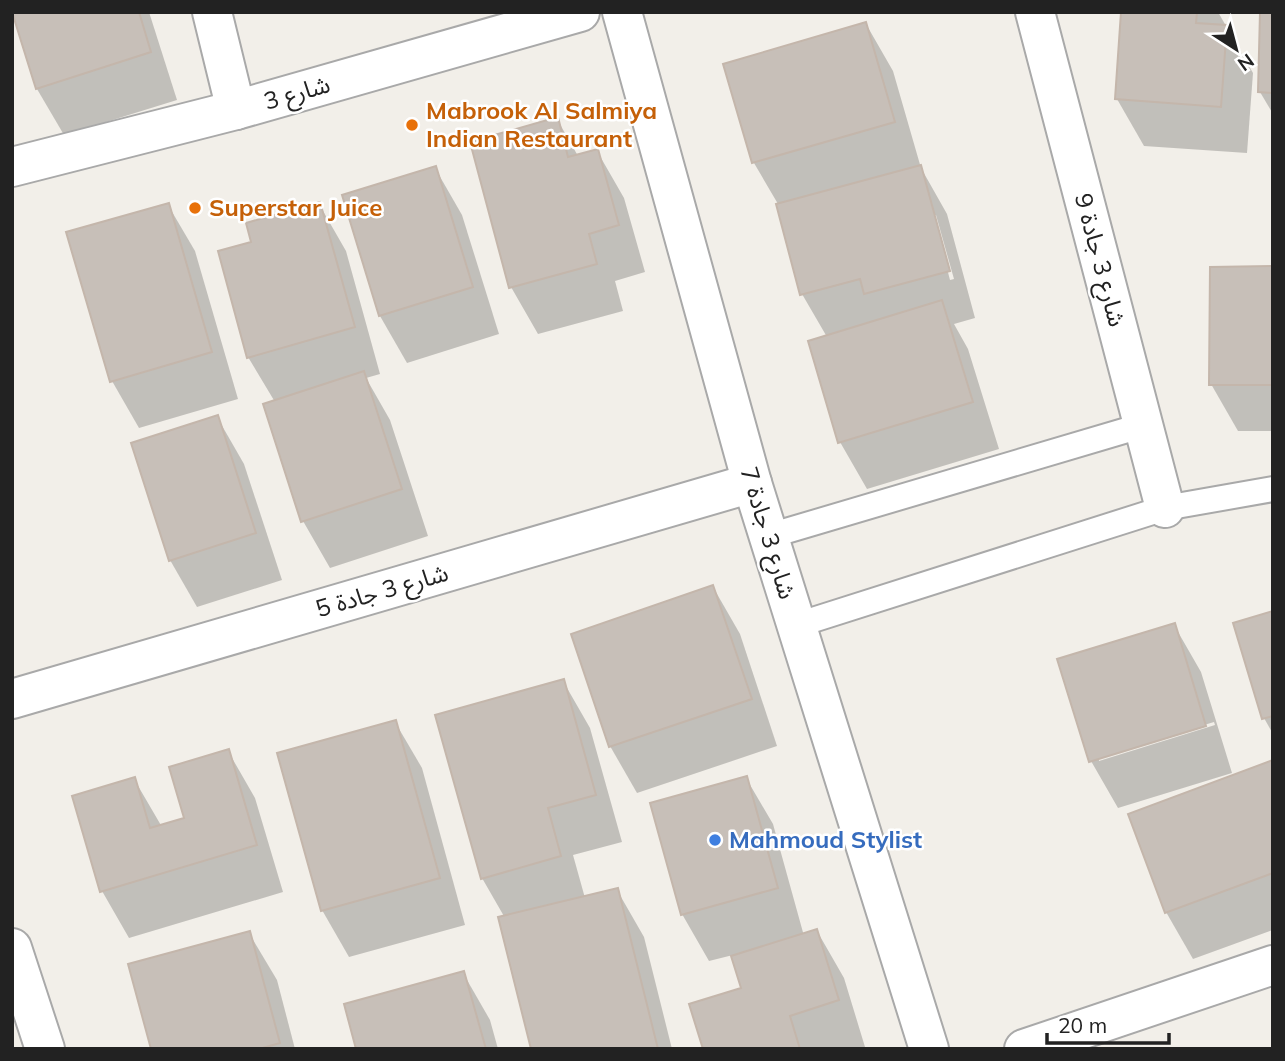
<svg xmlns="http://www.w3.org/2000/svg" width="1285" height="1061" font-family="Mulish,'Noto Sans Arabic',sans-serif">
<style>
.shadow{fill:#0003;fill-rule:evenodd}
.building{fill:#c7bfb8;stroke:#c4b6ab;stroke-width:2}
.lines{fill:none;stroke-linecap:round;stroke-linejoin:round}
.lane-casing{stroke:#a9a9a9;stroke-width:28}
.street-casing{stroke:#a9a9a9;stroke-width:42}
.lane{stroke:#fff;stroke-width:24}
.street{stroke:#fff;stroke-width:38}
.food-dot{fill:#e8710a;stroke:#fff;stroke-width:2.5}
.shop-dot{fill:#3f7fe0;stroke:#fff;stroke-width:2.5}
.labels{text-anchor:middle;stroke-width:5;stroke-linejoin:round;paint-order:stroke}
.street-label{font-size:24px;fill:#222;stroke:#fff}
.food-label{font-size:24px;font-weight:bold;fill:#c56008;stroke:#fff;text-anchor:start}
.shop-label{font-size:24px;font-weight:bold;fill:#366cbe;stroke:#fff;text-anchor:start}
</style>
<rect width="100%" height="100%" fill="#f2efe9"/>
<g class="shadow">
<path d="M14 12H149L177 100 64 135 37 89Z"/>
<path d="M1123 12H1218L1253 73 1247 153 1144 146 1117 99Z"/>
<path d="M1273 12V114L1260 92Z"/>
<path d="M866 24 893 71 921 168 947 214 975 318 954 324 968 349 999 449 867 489 840 442 827 337 802 294 778 204 754 163 725 65ZM933 215H936L954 279 950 280Z"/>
<path d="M557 119 578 156 597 151 624 198 645 272 615 281 623 311 538 334 511 287Z"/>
<path d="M435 168 462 215 499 334 407 363 380 316 344 196Z"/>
<path d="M319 204 346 251 380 374 366 378 390 420 428 536 330 568 303 521 275 402 248 357 254 243Z"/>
<path d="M168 205 195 251 238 399 139 428 112 381Z"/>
<path d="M1273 268V431H1238L1211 384Z"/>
<path d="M217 417 244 464 282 580 197 607 170 560Z"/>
<path d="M713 587 740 634 777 746 637 793 610 746Z"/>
<path d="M1273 613V734L1264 718Z"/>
<path d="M1174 625 1201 672 1232 773 1118 808 1091 761ZM1214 722 1215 725 1099 761V757Z"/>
<path d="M563 681 590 728 622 842 573 855 585 898 617 890 644 937 672 1049H532L505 918 482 878Z"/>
<path d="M395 722 422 768 465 925 349 957 322 910Z"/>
<path d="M228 751 255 798 283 892 129 938 102 891 134 779 162 827 186 819Z"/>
<path d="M1273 762V930L1193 959 1166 912Z"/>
<path d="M746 778 773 824 804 936 817 931 844 978 865 1047 705 1049 743 989 733 955 709 961 682 914Z"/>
<path d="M249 933 277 980 295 1049H153Z"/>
<path d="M463 973 490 1020 498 1049H358Z"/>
</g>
<g class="building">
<path d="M12 12H139L151 52 36 89Z"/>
<path d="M1121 12H1197L1196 23 1227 25 1221 107 1115 99Z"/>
<path d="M1260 12H1273V93L1258 92Z"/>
<path d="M866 22 895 122 752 163 723 64Z"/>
<path d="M558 117 568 157 598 149 619 225 589 234 597 264 509 288 470 142Z"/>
<path d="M921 165 950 271 864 294 860 279 800 295 776 204Z"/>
<path d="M436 166 473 287 379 316 342 195Z"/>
<path d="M320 202 355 327 247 358 218 251 251 242 246 223Z"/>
<path d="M169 203 212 352 110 382 66 232Z"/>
<path d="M1273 266V385H1209L1210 267Z"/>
<path d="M942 300 973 402 838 443 808 341Z"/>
<path d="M364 371 402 489 301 522 263 404Z"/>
<path d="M218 415 256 533 169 561 131 443Z"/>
<path d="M713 585 752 699 609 747 571 634Z"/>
<path d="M1273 611V716L1262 719 1233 623Z"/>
<path d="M1175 623 1206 726 1089 762 1057 659Z"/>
<path d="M564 679 596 795 548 808 561 856 481 879 435 715Z"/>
<path d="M396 720 440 878 321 911 277 753Z"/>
<path d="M229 749 257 845 100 892 72 796 135 777 150 828 184 818 169 767Z"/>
<path d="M1273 760V873L1165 913 1128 814Z"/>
<path d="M747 776 778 888 681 915 650 803Z"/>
<path d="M618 888 658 1049H531L498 917Z"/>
<path d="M817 929 839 1000 790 1016 800 1049H703L689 1004 741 988 731 956Z"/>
<path d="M250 931 280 1043 259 1049H151L128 964Z"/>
<path d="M464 971 486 1049H356L344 1004Z"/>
</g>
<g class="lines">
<defs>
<g id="lane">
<path d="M769 536 1144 425"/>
<path d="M797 625 1165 508 1273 489"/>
</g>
<g id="street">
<path d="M212 12 236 110"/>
<path d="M622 12 752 483 929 1049"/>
<path d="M1035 12 1165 508"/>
<path d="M12 167 236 110 580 12"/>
<path d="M12 699 752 483"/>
<path d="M12 948 45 1049"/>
<path d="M1024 1049 1273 965"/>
</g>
</defs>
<use href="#lane" class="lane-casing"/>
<use href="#street" class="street-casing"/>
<use href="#lane" class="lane"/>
<use href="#street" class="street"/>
</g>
<g class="food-dot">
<circle cx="412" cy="125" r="7"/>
<circle cx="195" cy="208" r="7"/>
</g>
<circle class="shop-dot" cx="715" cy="840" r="7"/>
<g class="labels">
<g class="street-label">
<text transform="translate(297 93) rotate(-16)" y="8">شارع 3</text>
<text transform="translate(1100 260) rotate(75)" y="8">شارع 3 جادة 9</text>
<text transform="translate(768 533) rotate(73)" y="8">شارع 3 جادة 7</text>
<text transform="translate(382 591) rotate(-16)" y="8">شارع 3 جادة 5</text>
</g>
<g class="food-label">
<text x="426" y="119">Mabrook Al Salmiya<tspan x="426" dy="28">Indian Restaurant</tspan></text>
<text x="209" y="216">Superstar Juice</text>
</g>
<g class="shop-label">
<text x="729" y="848">Mahmoud Stylist</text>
</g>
</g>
<rect width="1285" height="1061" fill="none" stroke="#222222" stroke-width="28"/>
<g transform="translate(1236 49) rotate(144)" stroke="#ffffff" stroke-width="5" paint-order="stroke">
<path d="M0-5L12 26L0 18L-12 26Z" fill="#222222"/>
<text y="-10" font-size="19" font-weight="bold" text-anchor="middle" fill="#222222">N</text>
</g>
<path d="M1047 1033v10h122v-10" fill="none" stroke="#222222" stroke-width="3.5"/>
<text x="1058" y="1033" font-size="21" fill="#222222" stroke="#ffffff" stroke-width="5" paint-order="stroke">20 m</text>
</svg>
